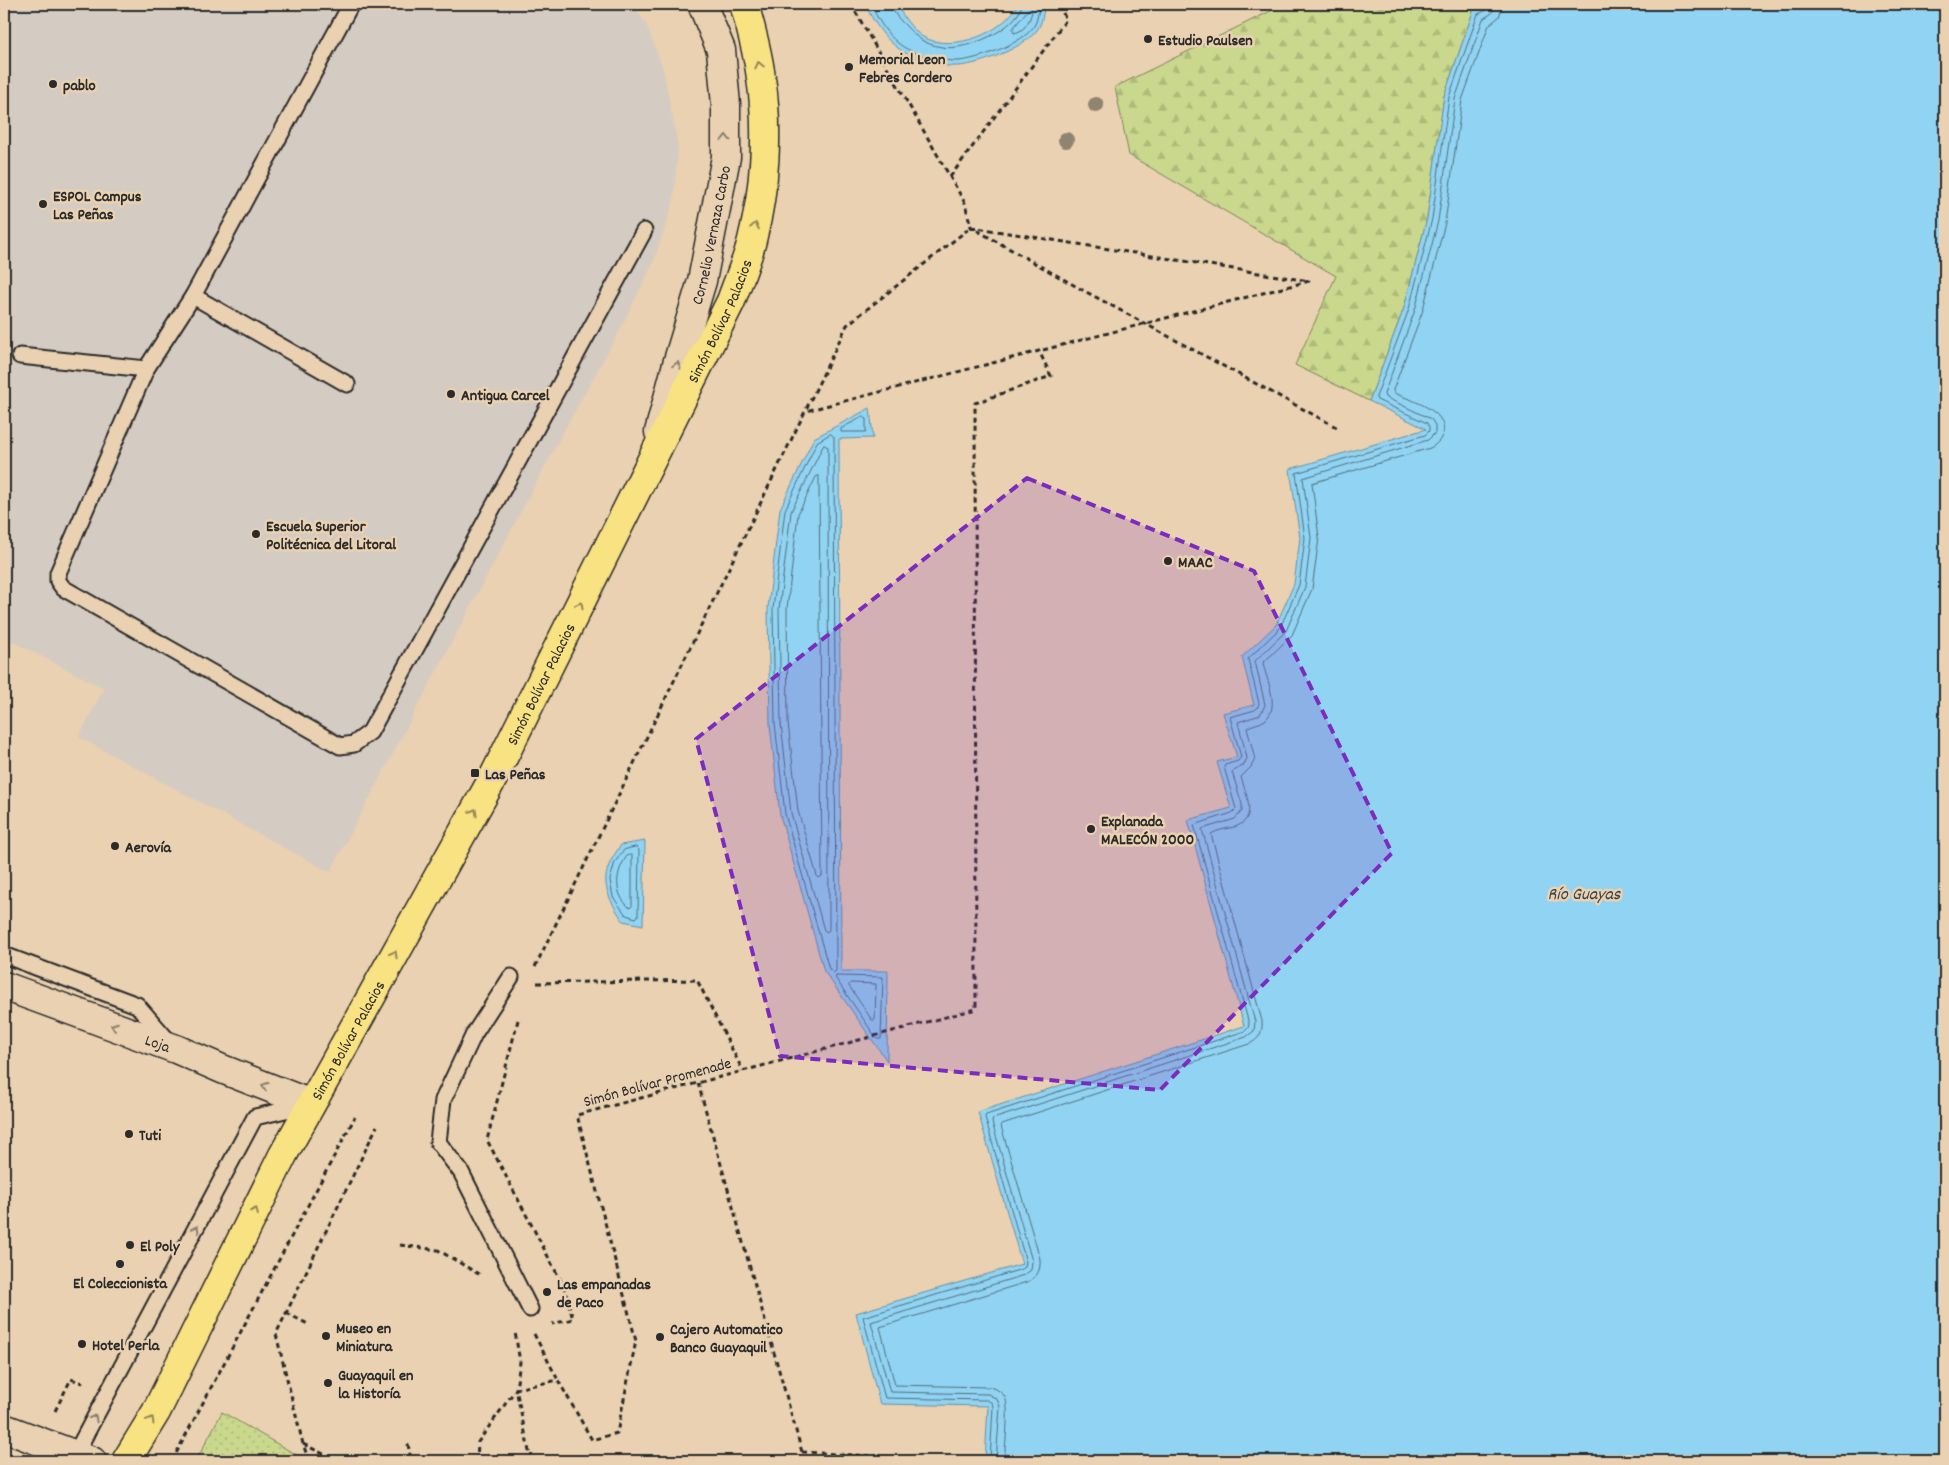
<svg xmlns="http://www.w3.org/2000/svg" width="1949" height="1465" font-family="Dekko,sans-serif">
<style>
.built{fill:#d4cbc2}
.forest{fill:url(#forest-firs);stroke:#7a825c}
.park{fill:url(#park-dots);stroke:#7a825c}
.water{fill:#90d3f2;stroke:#6890a2}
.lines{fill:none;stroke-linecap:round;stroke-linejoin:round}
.shore{stroke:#536e7b;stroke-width:1}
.lane-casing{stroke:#2b2b2b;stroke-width:19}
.street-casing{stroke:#2b2b2b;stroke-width:31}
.secondary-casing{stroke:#2b2b2b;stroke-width:31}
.primary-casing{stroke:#2b2b2b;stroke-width:31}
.path{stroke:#2b2b2b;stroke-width:3;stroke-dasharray:5 4;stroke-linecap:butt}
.lane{stroke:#e9d1b1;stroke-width:15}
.street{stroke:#e9d1b1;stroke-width:28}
.secondary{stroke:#e9d1b1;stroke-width:28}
.primary{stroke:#f8e281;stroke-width:28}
.path-bridge{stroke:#2b2b2b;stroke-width:3;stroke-dasharray:5 4;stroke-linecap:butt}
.tree{fill:#8e8470}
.oneway{stroke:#928656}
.oneway2{stroke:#8a7e6e}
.marked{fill:#7b2cbf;fill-opacity:0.2;stroke:#7b2cbf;stroke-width:4;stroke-dasharray:10 6;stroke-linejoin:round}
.poi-dot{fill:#2b2b2b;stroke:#e9d1b1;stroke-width:2}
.labels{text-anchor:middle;stroke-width:5;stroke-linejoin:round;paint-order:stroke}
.poi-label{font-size:16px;font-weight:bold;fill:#2b2b2b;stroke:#e9d1b1;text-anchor:start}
.street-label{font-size:16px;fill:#2b2b2b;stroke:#e9d1b1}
.water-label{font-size:18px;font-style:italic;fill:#3a4449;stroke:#e9d1b1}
</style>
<defs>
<pattern id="forest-firs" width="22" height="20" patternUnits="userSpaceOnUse" patternTransform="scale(1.25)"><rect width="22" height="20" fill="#c9d88c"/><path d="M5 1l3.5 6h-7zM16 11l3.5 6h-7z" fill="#adba79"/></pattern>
<pattern id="park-dots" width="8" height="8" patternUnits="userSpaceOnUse" patternTransform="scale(1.25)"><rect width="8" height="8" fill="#c9d88c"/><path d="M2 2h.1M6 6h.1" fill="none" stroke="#adba79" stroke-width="1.8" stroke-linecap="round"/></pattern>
</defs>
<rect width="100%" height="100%" fill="#e9d1b1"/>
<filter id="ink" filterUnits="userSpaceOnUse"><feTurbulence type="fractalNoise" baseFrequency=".02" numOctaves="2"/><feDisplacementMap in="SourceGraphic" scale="10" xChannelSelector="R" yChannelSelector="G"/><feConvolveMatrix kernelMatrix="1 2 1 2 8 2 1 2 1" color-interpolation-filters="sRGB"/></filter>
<g filter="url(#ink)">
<path class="built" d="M4 4H633L646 24 663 69 678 147 673 203 653 263 614 341 564 430 330 872 79 737 104 688 4 637Z"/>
<path class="forest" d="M1285 4H1491L1474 9 1444 96 1427 218 1404 308 1369 401 1295 365 1336 276 1129 155 1115 87Z"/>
<path class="park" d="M222 1412 300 1457 299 1461H259L254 1459 252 1461H196Z"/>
<g class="water">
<path d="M865 4H897C900 13 914 32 923 37 953 53 1004 33 1018 4H1045C1043 12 1043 22 1037 30 1025 47 980 65 958 66 945 67 925 63 913 57 889 46 876 27 865 4Z"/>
<path d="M1491 4H1945V1461H985L988 1406 880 1404 856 1313 1022 1264 978 1112 1244 1026 1188 820 1231 808 1217 762 1237 757 1223 713 1254 705 1242 657 1276 625 1294 584 1300 538 1290 469 1426 429 1369 401 1404 308 1427 218 1444 96 1474 9Z"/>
<path d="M870 408 873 438 839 439 841 971H888L887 1061 824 971 780 815 770 724 768 608 780 509 814 438Z"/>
<path d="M645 841 643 925 623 921C603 890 598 876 621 845Z"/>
</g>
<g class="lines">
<g class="shore">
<path d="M871 4C880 25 893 45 916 53 928 58 945 61 958 61 977 60 1024 43 1034 26 1038 20 1038 11 1040 4"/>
<path d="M892 4C893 14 899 19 906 26 918 39 924 44 942 47 964 52 1019 29 1022 4"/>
<path d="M1029 9 1032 12C1029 22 1025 31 1014 33L1013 29Z"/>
<path d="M863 417 866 419V432H841V429Z"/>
<path d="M831 434 834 437 836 971 833 973 829 969 785 814 775 723 773 609 785 510 817 442Z"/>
<path d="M824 445 828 447 829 930 827 932 824 930 791 813 781 723 779 609 791 512Z"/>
<path d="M819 476 822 876 819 878 817 876 798 811 788 723 787 609 798 514 816 477Z"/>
<path d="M636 847 639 850 638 916 636 918 626 915 613 897 610 880 615 862 624 850Z"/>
<path d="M632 855V906L630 908C613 894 615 872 627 856Z"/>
<path d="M836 976 883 977 881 1039H877L836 979Z"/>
<path d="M851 983 876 984 875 1020H872L849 986Z"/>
<path d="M990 1461 993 1407 992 1403 987 1400 885 1398 863 1317 1022 1269 1025 1267 1026 1262 985 1117 986 1115 1245 1031 1248 1028 1249 1024 1194 825 1232 813 1236 809 1224 767 1225 765 1238 761 1241 757 1230 717 1255 710 1258 707 1259 703 1248 659 1280 628 1299 585 1305 538 1296 473 1425 435 1429 431V427L1427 423 1377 400 1376 397 1409 309 1432 219 1449 97 1478 14 1487 10 1489 4"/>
<path d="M996 1461 1000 1407 997 1399 988 1394 890 1392 871 1322 1024 1275 1031 1270 1032 1261 992 1122 993 1119 1246 1037 1254 1031 1255 1022 1202 829 1235 819 1242 811V804L1232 772 1244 765 1247 758 1238 722 1260 715 1265 705 1255 661 1286 631 1305 587 1311 538 1303 478 1428 440 1435 433V425L1431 419 1385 397 1384 394 1415 310 1438 221 1455 99 1483 19 1492 13 1496 4"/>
<path d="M1004 1461C1005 1448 1010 1408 1005 1397 1001 1391 995 1388 988 1387L895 1385 880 1327 1027 1282C1037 1278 1041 1270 1040 1259L1001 1126 1002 1124 1249 1044C1259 1040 1263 1032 1262 1021L1211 834C1217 830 1226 829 1234 827 1259 820 1246 795 1241 777L1251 767 1255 759 1247 728C1252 724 1260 724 1265 720 1281 707 1266 679 1263 663L1292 635 1312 589 1319 538 1312 483 1430 448C1436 445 1441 440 1443 433 1448 410 1410 400 1394 393L1393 390 1422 313 1445 223 1462 100 1489 25 1499 17 1503 4"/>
</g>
<defs>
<g id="lane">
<path d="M193 296 347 384"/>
<path d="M20 356 146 369 193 296 351 4"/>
<path d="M146 369 58 573V581L63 588 340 746 354 744 370 732 644 231"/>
<path d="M4 955 137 1005 170 1043"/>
<path d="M511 977 474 1034 443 1100 438 1142 461 1172 530 1309"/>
<path d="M72 1460 255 1117 307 1105"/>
</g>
<g id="street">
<path id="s1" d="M659 432 677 364 702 281 726 157V105L721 50 702 4"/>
<path d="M4 1428 92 1461"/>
</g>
<g id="secondary">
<path id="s2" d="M4 986 176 1049 222 1069 311 1104"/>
</g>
<g id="primary">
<path id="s3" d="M126 1461 156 1412 283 1155 492 780 731 301C738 281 747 261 752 240 765 189 769 130 761 78 758 53 751 28 744 4"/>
</g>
</defs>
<use href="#lane" class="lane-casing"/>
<use href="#street" class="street-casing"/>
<use href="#secondary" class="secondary-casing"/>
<use href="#primary" class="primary-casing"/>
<g class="path">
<path d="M851 4 965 203 971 227 1079 288 1338 428"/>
<path d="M950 177 1066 20 1059 4"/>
<path d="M535 967 847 325 971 227"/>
<path d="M537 983 697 980 743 1071"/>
<path d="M518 1020 487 1140 564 1287 573 1319 552 1324"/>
<path d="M698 1083 802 1452 799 1461"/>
<path d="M400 1245 438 1250 482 1276"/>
<path d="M286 1313 308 1324"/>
<path d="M534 1334 558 1380"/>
<path d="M55 1411 71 1379 83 1383"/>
<path d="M303 1444 338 1461"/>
<path d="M408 1444 411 1461"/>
<path d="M802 1452 887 1457"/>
<path d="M172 1461 355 1117"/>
<path d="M309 1461 303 1444 276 1334 377 1126"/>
<path d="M477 1461 478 1442 516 1389 520 1362 515 1332"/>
<path d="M531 1461 516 1389 558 1380 592 1440 617 1433 636 1341 577 1115 976 1009 975 403 1051 376 1039 351 806 411"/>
</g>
<use href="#lane" class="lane"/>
<use href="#street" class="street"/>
<use href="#secondary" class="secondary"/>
<use href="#primary" class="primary"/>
<path class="path-bridge" d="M971 227 1309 281 1039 351"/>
</g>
<g class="tree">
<circle cx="1096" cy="105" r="8"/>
<circle cx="1066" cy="140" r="8"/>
</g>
<defs><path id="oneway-chevron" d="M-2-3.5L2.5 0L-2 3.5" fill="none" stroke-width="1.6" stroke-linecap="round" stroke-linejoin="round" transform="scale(1.25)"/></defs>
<g class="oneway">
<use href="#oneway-chevron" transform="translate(759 65) rotate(-103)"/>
<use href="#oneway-chevron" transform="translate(755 226) rotate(-79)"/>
<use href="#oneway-chevron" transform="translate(580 605) rotate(-63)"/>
<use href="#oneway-chevron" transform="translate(474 812) rotate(-61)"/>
<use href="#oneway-chevron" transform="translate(394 954) rotate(-61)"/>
<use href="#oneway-chevron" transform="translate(255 1211) rotate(-64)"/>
<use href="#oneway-chevron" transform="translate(151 1420) rotate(-59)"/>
</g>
<g class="oneway2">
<use href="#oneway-chevron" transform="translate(726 138) rotate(-90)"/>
<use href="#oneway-chevron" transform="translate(677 365) rotate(-74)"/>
<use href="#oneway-chevron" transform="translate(114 1026) rotate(-160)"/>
<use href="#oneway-chevron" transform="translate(265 1086) rotate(-159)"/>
<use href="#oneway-chevron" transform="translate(196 1229) rotate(-62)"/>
<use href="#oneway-chevron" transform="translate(94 1418) rotate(-62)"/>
</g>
</g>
<path class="marked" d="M1027 478 1254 571 1392 853 1160 1090 780 1056 696 739Z"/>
<g class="poi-dot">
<circle cx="1148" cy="39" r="5"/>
<circle cx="849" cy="67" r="5"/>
<circle cx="53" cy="84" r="5"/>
<circle cx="43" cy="204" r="5"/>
<circle cx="451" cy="394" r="5"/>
<circle cx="256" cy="534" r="5"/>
<circle cx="1168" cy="561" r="5"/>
<rect x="470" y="768" width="10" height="10" rx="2.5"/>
<circle cx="1091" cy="829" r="5"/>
<circle cx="115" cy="846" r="5"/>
<circle cx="129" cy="1134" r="5"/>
<circle cx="130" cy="1245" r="5"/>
<circle cx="120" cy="1264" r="5"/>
<circle cx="547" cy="1292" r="5"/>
<circle cx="326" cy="1336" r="5"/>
<circle cx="660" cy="1337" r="5"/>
<circle cx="82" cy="1344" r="5"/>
<circle cx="328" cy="1383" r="5"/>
</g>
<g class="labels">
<g class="poi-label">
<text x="1158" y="45">Estudio Paulsen</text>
<text x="859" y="64">Memorial Leon<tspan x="859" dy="18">Febres Cordero</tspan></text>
<text x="63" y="90">pablo</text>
<text x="53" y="201">ESPOL Campus<tspan x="53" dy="18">Las Peñas</tspan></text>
<text x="461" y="400">Antigua Carcel</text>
<text x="266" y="531">Escuela Superior<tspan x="266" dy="18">Politécnica del Litoral</tspan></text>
<text x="1178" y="567">MAAC</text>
<text x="485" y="779">Las Peñas</text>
<text x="1101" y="826">Explanada<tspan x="1101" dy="18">MALECÓN 2000</tspan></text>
<text x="125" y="852">Aerovía</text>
<text x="139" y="1140">Tuti</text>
<text x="140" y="1251">El Poly</text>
<text x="120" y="1288" text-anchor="middle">El Coleccionista</text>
<text x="557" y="1289">Las empanadas<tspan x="557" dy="18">de Paco</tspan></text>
<text x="336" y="1333">Museo en<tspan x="336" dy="18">Miniatura</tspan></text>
<text x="670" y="1334">Cajero Automatico<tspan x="670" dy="18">Banco Guayaquil</tspan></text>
<text x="92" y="1350">Hotel Perla</text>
<text x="338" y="1380">Guayaquil en<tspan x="338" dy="18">la Historía</tspan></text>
</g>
<g class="street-label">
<text dy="6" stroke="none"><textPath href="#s1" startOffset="204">Cornelio Vernaza Carbo</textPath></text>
<text dy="6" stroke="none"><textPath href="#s3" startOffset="1286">Simón Bolívar Palacios</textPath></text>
<text dy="6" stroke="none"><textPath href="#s3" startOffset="881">Simón Bolívar Palacios</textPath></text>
<text dy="6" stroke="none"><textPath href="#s3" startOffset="476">Simón Bolívar Palacios</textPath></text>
<text dy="6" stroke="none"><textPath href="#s2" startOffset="164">Loja</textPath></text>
<text transform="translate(657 1081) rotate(-15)" y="6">Simón Bolívar Promenade</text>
</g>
<g class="water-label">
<text x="1584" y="899">Río Guayas</text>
</g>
</g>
<rect width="1949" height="1465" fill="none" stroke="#e9d1b1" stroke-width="20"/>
<rect x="10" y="10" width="1929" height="1445" fill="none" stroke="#2b2b2b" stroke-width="2" filter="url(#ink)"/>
</svg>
